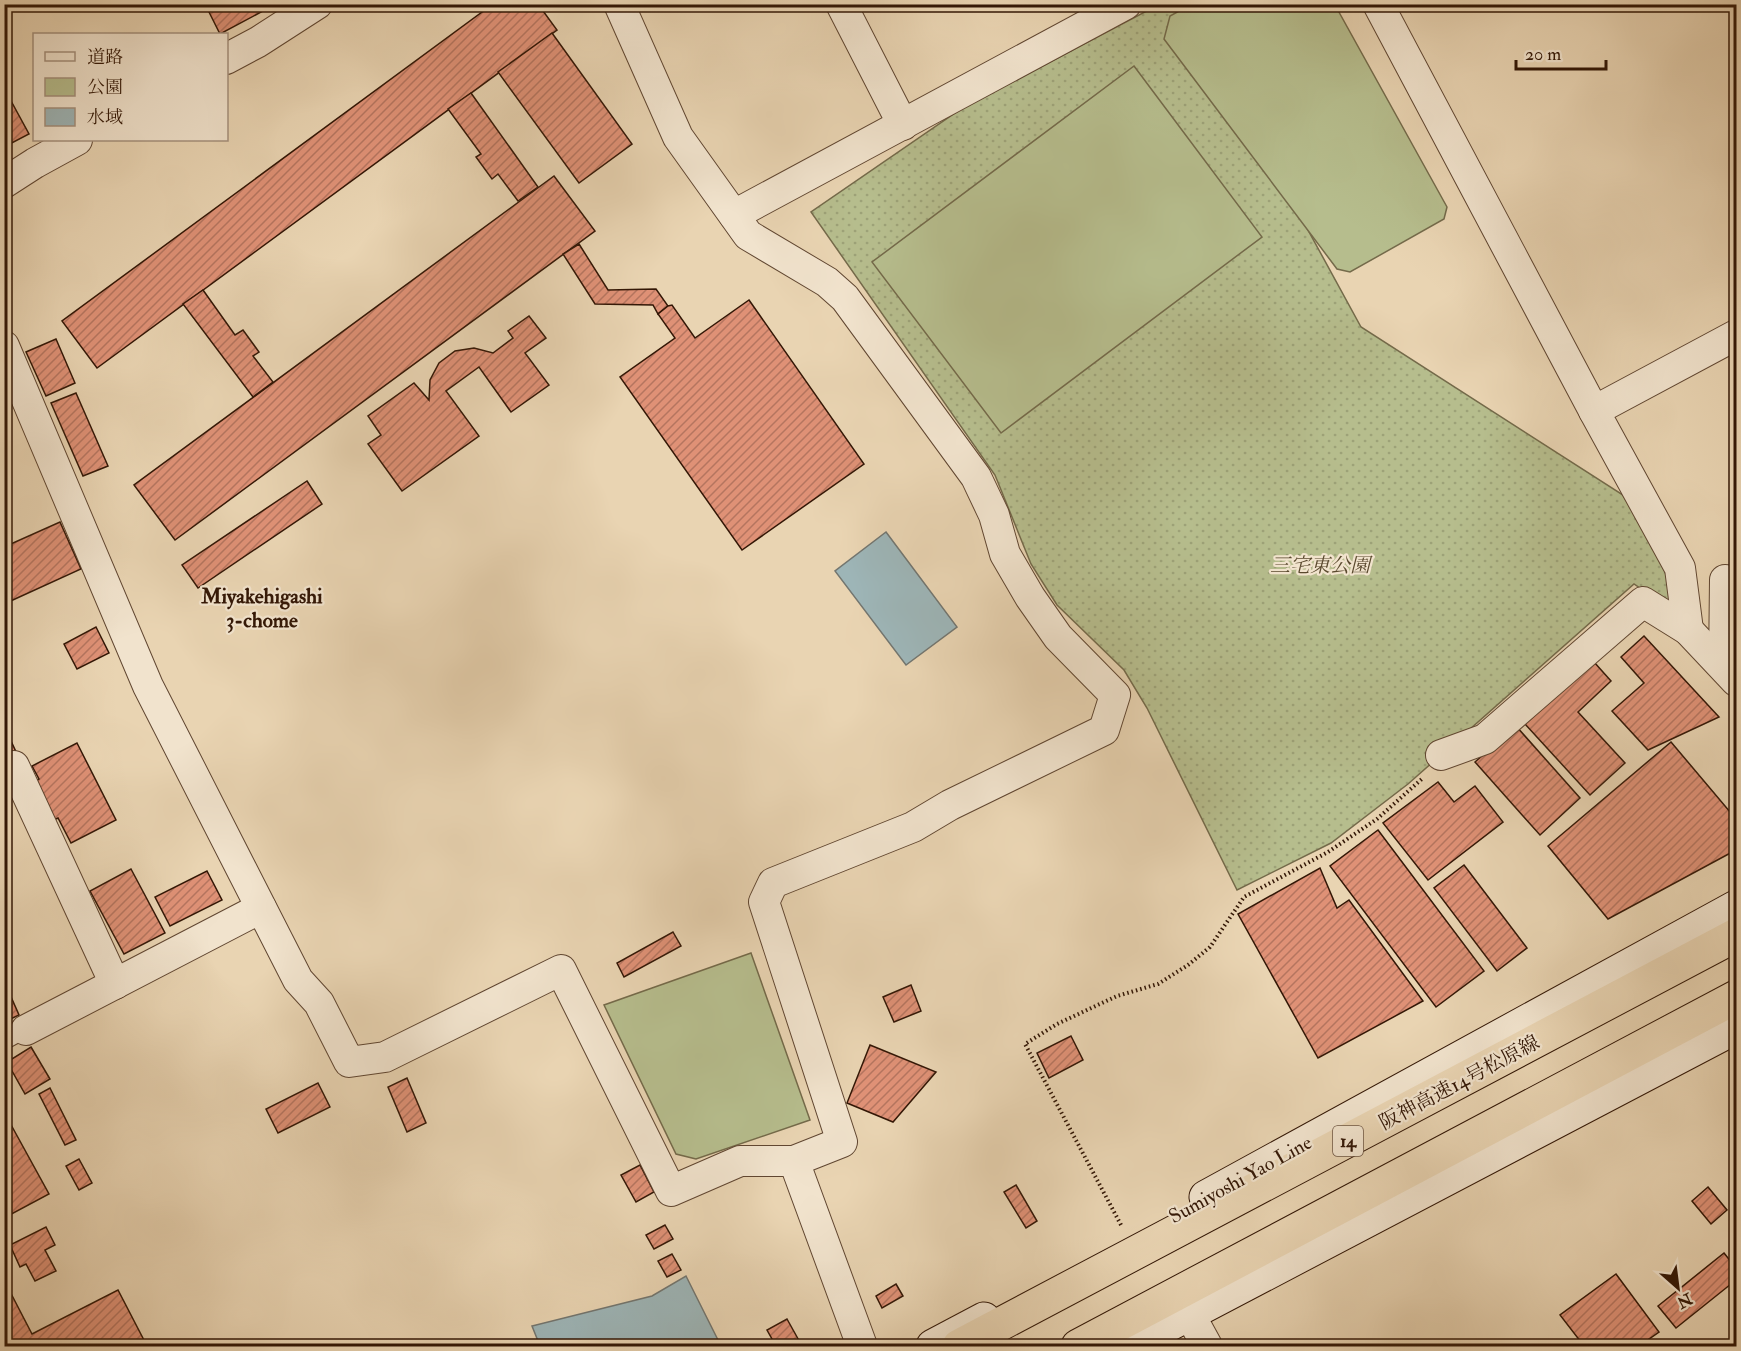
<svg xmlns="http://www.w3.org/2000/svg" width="1741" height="1351" font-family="'IM FELL Double Pica','Noto Serif JP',serif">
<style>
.green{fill:url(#green-dots);stroke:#746a4a;stroke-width:1.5}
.pitch{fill:#b6bd8d;stroke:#746a4a;stroke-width:1.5}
.water{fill:#9db5b7;stroke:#737670;stroke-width:1.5}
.building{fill:url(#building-hatch);stroke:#331706;stroke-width:1.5}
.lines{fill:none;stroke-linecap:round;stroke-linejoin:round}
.service-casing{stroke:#604631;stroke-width:17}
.minor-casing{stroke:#604631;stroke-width:32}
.secondary-casing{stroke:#331706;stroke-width:35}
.motorway-casing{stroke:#331706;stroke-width:35}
.path{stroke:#331706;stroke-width:4;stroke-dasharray:1.5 3;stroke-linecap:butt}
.service{stroke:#f1e3cd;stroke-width:15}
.minor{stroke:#f1e3cd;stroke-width:30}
.secondary{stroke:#f1e3cd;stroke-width:33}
.motorway{stroke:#e9d4b2;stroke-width:33}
.labels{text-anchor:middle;stroke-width:4.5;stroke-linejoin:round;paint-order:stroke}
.shield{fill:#f1e3cd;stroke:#6c5442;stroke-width:1.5}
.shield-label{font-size:18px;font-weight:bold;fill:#331706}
.park-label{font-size:20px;font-style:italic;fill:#5a492e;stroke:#f1e3cd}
.street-label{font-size:20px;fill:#331706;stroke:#f1e3cd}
.neighbourhood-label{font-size:21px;font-weight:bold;fill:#331706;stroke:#f1e3cd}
</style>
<defs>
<pattern id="green-dots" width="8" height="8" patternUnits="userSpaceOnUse" patternTransform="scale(1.5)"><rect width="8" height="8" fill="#b6bd8d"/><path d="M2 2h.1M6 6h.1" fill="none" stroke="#9da278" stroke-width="1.8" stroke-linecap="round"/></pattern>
<pattern id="building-hatch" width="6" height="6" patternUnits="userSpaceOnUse" patternTransform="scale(1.5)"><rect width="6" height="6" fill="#df9176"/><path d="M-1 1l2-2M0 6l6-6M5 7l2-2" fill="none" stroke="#b5755f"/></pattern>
</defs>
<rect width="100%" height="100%" fill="#e9d4b2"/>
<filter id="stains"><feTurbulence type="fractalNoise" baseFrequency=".00333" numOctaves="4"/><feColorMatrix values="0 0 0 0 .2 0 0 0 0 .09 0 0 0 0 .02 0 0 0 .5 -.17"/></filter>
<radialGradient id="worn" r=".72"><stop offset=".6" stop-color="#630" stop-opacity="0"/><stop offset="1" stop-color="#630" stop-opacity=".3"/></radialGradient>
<path class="green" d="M1158 5H1185L1361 327 1623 495 1675 579 1676 613 1634 584 1408 784 1331 843 1237 890 1147 708 1124 670 1057 605 1031 564 995 475 811 212 961 109Z"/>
<g class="pitch">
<path d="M1190 5H1335L1447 207 1444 219 1350 272 1337 269 1164 39 1170 16Z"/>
<path d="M1134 66 1262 237 1001 433 872 262Z"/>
<path d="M751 953 810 1120 696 1159 676 1154 604 1005Z"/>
</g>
<g class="water">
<path d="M886 532 957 627 906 665 835 571Z"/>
<path d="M686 1276 721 1346H540L532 1326 652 1296Z"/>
</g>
<g class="building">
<path d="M205 4H260L263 11 220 34Z"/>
<path d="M493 4H538L557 30 97 368 62 321Z"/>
<path d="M552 33 632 144 579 183 498 72Z"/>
<path d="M4 88 29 134 4 147Z"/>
<path d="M471 93 538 187 518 201 498 174 492 179 476 157 481 154 448 109Z"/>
<path d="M554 176 595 231 175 540 134 485Z"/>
<path d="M579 244 608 290 656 289 668 306 658 314 653 305 595 304 563 254Z"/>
<path d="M203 290 235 335 243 330 259 352 253 356 273 382 253 397 183 304Z"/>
<path d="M749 300 864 464 742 550 620 377 675 338 658 314 668 306 672 305 695 338Z"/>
<path d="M529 316 546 338 525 353 549 385 511 412 479 367 446 391 479 436 402 491 368 444 381 435 368 416 414 383 429 400 430 380 439 363 455 351 474 348 493 353 513 338 508 331Z"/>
<path d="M56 339 75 383 46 396 26 352Z"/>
<path d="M76 393 108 466 83 476 51 403Z"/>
<path d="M307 481 322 504 198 588 182 565Z"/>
<path d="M60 522 81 569 4 604V547Z"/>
<path d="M96 627 109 653 77 669 64 644Z"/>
<path d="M1644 636 1719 717 1648 750 1612 711 1644 683 1621 657Z"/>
<path d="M1594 662 1611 681 1578 712 1625 763 1590 795 1525 724Z"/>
<path d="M4 726 17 754 4 760Z"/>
<path d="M1516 726 1580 798 1540 835 1475 762Z"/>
<path d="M1671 742 1736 819V850L1608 919 1548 846Z"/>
<path d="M77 743 116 820 71 843 58 818 49 822 30 784 39 779 32 766Z"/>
<path d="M1438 782 1454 802 1475 786 1503 822 1428 880 1383 823Z"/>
<path d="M1378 830 1484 971 1436 1007 1330 866Z"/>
<path d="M1464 865 1527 948 1497 971 1434 888Z"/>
<path d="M1320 868 1337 908 1349 900 1423 1001 1318 1058 1238 914Z"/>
<path d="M131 869 165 933 124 954 90 891Z"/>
<path d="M207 871 222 900 170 926 155 897Z"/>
<path d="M673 932 681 946 624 977 617 963Z"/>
<path d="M4 981 19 1015 4 1022Z"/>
<path d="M911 985 921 1011 894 1022 883 997Z"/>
<path d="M1071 1036 1083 1060 1049 1078 1037 1053Z"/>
<path d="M870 1045 936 1072 893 1122 847 1103Z"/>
<path d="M31 1047 50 1079 25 1094 7 1062Z"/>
<path d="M407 1078 426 1123 407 1132 388 1087Z"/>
<path d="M318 1083 330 1107 278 1133 266 1109Z"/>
<path d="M50 1088 76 1140 65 1145 39 1094Z"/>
<path d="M4 1112 49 1194 4 1218Z"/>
<path d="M79 1159 92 1183 79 1190 66 1166Z"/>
<path d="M640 1165 654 1192 636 1202 621 1175Z"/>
<path d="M1016 1185 1037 1221 1026 1228 1004 1192Z"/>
<path d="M1708 1187 1727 1210 1711 1224 1692 1201Z"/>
<path d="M665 1225 673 1239 654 1249 646 1235Z"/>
<path d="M46 1227 55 1245 45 1250 56 1271 35 1281 26 1264 20 1267 10 1245Z"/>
<path d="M1724 1253 1736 1268V1280L1676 1328 1658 1306Z"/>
<path d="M672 1254 681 1270 667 1277 658 1261Z"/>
<path d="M1616 1274 1659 1332 1639 1346H1584L1560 1315Z"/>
<path d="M4 1280 32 1334 118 1290 147 1346H4Z"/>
<path d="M896 1284 903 1296 882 1308 876 1296Z"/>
<path d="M787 1319 802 1346H776L767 1330Z"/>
</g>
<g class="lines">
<defs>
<path id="service" d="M4 1042 26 1030"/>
<g id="minor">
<path d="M619 4 678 137 748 235 827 282 845 298 976 477 994 515 1005 554 1030 597 1058 637 1115 695 1104 730 950 805 913 827 773 883 764 902 842 1142 794 1161 862 1346"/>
<path d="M841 4 903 125"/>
<path d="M1378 4 1594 411"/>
<path d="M226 59 258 42 317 4"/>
<path d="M4 183 35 163 77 140"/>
<path d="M734 215 1126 4"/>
<path d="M4 346 148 686 298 980 319 1003 349 1062 385 1057 561 970 671 1191 740 1161H794"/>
<path d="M1688 630 1680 568 1594 411 1736 335"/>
<path d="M1724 667 1725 580"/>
<path d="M1441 755 1485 739 1643 602 1688 630 1736 681"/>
<path d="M14 766 115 984"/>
<path d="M26 1030 261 908"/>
<path d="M1190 1315 1207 1346"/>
</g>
<g id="secondary">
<path d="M1206 1197 1736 907"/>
<path d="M933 1346 984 1319"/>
<path d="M1128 1346 1736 1027"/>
</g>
<g id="motorway">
<path d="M959 1346 1736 935"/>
<path d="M1078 1346 1736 997"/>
</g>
</defs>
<use href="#service" class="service-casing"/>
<use href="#minor" class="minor-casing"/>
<use href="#secondary" class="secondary-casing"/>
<use href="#motorway" class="motorway-casing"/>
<path class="path" d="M1121 1225 1025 1044 1057 1024 1117 996 1158 984 1188 965 1210 947 1244 897 1328 852 1377 819 1423 778"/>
<use href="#service" class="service"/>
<use href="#minor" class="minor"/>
<use href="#secondary" class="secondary"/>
<use href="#motorway" class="motorway"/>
</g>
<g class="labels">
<rect class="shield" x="1333" y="1126" width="30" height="30" rx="4.5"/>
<g class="shield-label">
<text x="1348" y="1147">14</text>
</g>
<g class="park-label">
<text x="1320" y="572">三宅東公園</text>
</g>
<g class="street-label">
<text transform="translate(1459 1082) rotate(-28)" y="7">阪神高速14号松原線</text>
<text transform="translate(1240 1179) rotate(-29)" y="7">Sumiyoshi Yao Line</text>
</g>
<g class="neighbourhood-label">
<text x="262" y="603">Miyakehigashi<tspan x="262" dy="24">3-chome</tspan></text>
</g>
</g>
<rect width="1741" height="1351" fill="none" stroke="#e9d4b2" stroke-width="24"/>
<rect x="6" y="6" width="1729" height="1339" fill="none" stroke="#331706" stroke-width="3"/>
<rect x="12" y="12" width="1717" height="1327" fill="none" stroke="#331706" stroke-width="1.5"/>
<rect x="33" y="33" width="195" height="108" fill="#f1e3cd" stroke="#a5917d" stroke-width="1.5"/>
<rect x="45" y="52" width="30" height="9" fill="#f1e3cd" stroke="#a5917d" stroke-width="1.5"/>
<text x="87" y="63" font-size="18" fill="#331706">道路</text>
<rect x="45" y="78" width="30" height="18" fill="#b6bd8d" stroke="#a5917d" stroke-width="1.5"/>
<text x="87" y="93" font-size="18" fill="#331706">公園</text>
<rect x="45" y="108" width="30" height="18" fill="#9db5b7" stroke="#a5917d" stroke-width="1.5"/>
<text x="87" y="123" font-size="18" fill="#331706">水域</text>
<g transform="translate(1678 1288) rotate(152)" stroke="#f1e3cd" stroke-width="4.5" paint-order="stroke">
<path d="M0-4.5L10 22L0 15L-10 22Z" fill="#331706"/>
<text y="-9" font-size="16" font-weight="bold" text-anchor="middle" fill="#331706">N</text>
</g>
<path d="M1516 60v9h90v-9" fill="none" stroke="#331706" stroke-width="3"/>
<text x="1525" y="60" font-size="18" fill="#331706" stroke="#f1e3cd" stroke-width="4.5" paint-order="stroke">20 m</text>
<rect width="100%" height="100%" filter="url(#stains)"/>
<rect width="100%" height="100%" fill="url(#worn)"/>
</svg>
